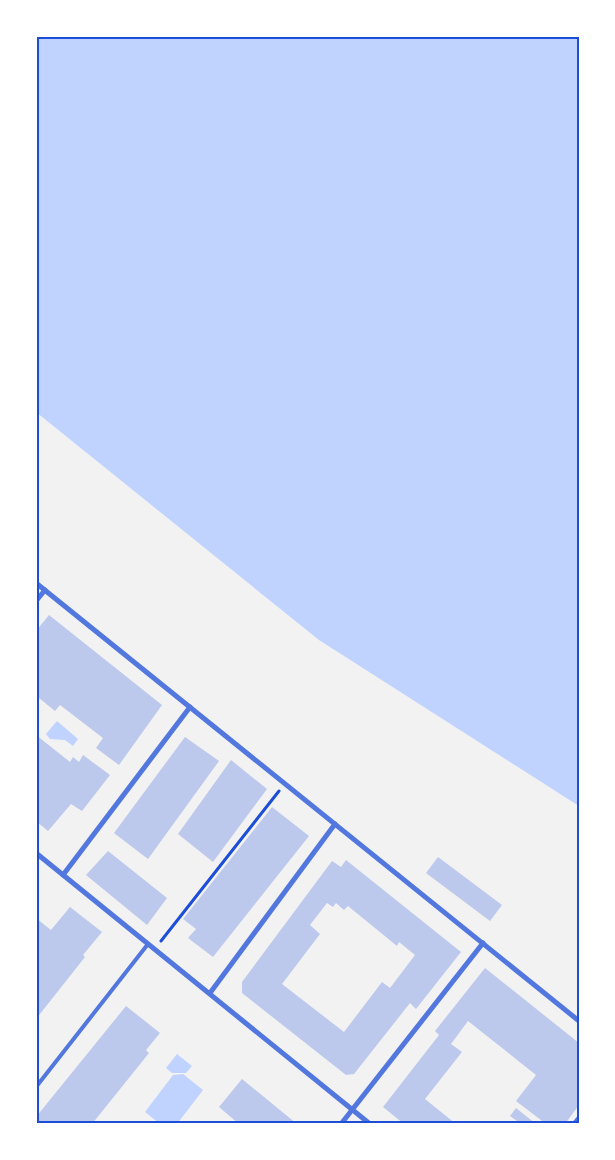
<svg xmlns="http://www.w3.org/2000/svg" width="615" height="1160" font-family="Barlow,sans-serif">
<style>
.water{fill:#bfd3fe}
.building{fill:#bdc9ec;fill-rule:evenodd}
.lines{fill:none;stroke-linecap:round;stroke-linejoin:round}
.path{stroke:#1d4ed8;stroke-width:3}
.service{stroke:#5277de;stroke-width:4}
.minor{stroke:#5277de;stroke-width:5}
.neatline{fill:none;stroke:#1d4ed8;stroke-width:2}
</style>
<rect width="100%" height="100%" fill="#f2f2f2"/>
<g class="water">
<path d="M36 36H579V806L319 640 36 412Z"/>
<path d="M57 721 78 739 73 746 65 740 50 739 46 734Z"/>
<path d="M177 1054 192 1066 186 1073H172L166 1068Z"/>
<path d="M183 1074 203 1090 177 1124H160L145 1112 173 1075Z"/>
</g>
<g class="building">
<path d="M49 615 162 705 119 765 96 748 103 738 60 705 55 711 39 698 36 702V631Z"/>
<path d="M36 735 70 762 73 757 79 762 83 755 110 775 82 811 71 804 48 831 36 821Z"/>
<path d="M185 737 219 761 148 859 114 833Z"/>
<path d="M231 760 267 789 213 862 178 834Z"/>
<path d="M272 807 309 836 213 957 188 938 196 929 183 919Z"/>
<path d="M108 851 167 898 147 925 86 875Z"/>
<path d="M438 857 502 905 490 921 426 873Z"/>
<path d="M346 860 461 952 416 1009 410 1003 354 1074 346 1075 242 993V982L332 861 341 867ZM327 903 333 907 336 903 344 910 348 906 397 946 399 942 415 955 390 988 382 982 344 1032 282 984 320 934 310 925Z"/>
<path d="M70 907 102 932 83 955 85 957 36 1019V918L51 930Z"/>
<path d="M485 968 579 1043V1105L565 1124H546L516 1101 536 1075 468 1021 451 1044 462 1052 425 1099 456 1124H404L383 1107 439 1035 435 1031Z"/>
<path d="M126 1006 160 1033 146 1050 149 1053 92 1124H36V1117Z"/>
<path d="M242 1079 297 1124H239L219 1107Z"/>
<path d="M516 1108 536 1124H515L517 1121 510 1116Z"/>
</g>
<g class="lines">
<path class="path" d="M161 941 279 791"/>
<path class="service" d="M36 1087 148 944"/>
<g class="minor">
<path d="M36 583 579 1021"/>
<path d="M36 601 45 590"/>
<path d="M36 853 370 1124"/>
<path d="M63 875 190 707"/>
<path d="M210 993 335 824"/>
<path d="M341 1124 483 943"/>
<path d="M574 1124 579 1118"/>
</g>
</g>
<rect width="615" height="1160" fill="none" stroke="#ffffff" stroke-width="75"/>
<rect x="38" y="38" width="540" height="1084" class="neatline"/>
</svg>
